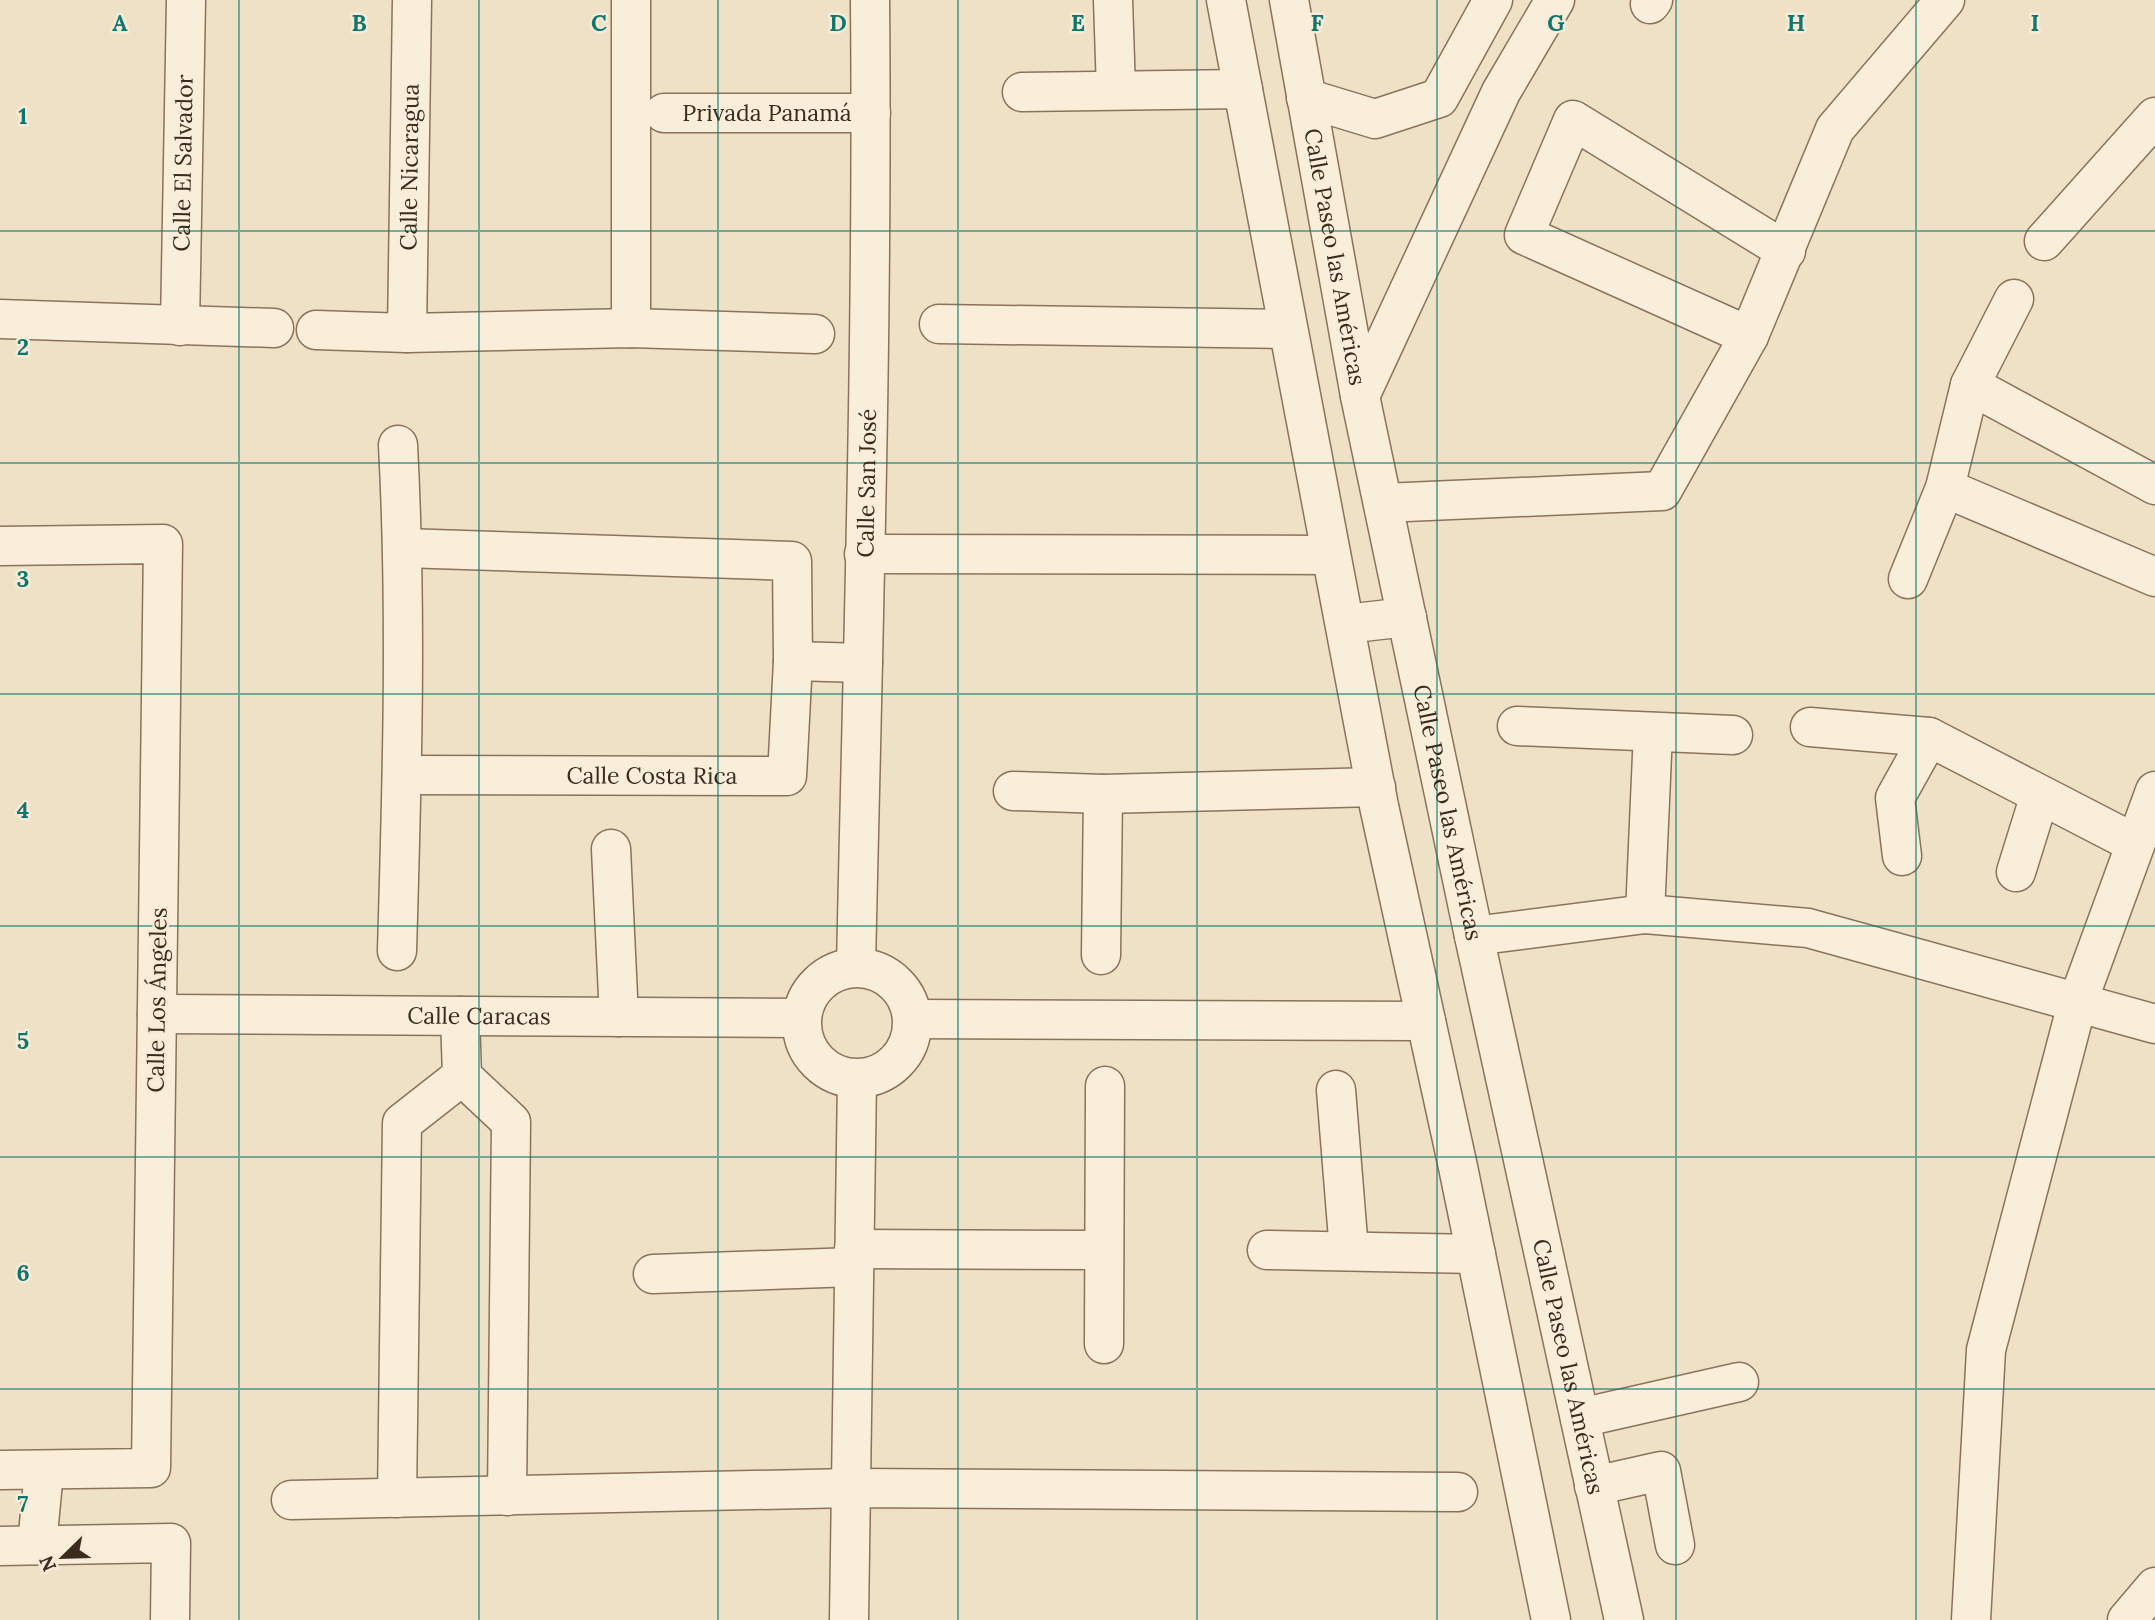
<svg xmlns="http://www.w3.org/2000/svg" width="2155" height="1620" font-family="Lora,serif">
<style>
.lines{fill:none;stroke-linecap:round;stroke-linejoin:round}
.minor-casing{stroke:#8b725b;stroke-width:41}
.minor{stroke:#f9eeda;stroke-width:38}
.grid{fill:none;stroke:#0f766e;stroke-width:2;stroke-opacity:0.55}
.labels{text-anchor:middle;stroke-width:5;stroke-linejoin:round;paint-order:stroke}
.street-label{font-size:23px;fill:#3b2b1f;stroke:#f6ebd6}
.grid-label{font-size:23px;text-anchor:middle;font-weight:bold;fill:#0f766e;stroke:#f6ebd6;stroke-width:5;stroke-linejoin:round;paint-order:stroke}
</style>
<rect width="100%" height="100%" fill="#efe1c6"/>
<g class="lines">
<defs>
<g id="minor">
<path d="M631 0V328"/>
<path d="M1113 0 1116 90"/>
<path d="M1226 0 1379 806 1458 1167 1551 1620"/>
<path id="s1" d="M1289 0 1360 396 1474 936 1624 1620"/>
<path d="M1650 4 1653 0"/>
<path d="M1022 92 1243 89"/>
<path d="M1306 98 1375 119 1439 98 1493 0"/>
<path id="s2" d="M664 113H871"/>
<path d="M2044 241 2155 117"/>
<path d="M0 319 274 328"/>
<path d="M939 324 1288 329"/>
<path id="s3" d="M180 326 186 0"/>
<path d="M316 330 407 333 631 328 815 334"/>
<path id="s4" d="M407 333 412 0"/>
<path d="M1749 336 1524 235 1573 120 1786 251"/>
<path d="M1970 385 2155 485"/>
<path d="M1360 396 1501 92 1555 0"/>
<path d="M1945 488 2155 577"/>
<path d="M1383 503 1662 491 1749 336 1835 129 1945 0"/>
<path d="M0 546 163 544 151 1468 0 1470"/>
<path d="M864 554 1331 555"/>
<path d="M1908 579 1945 488 1970 385 2014 299"/>
<path d="M1345 624 1407 617"/>
<path d="M793 661 863 663"/>
<path d="M1517 726 1733 735"/>
<path d="M1810 727 1929 737 2134 843"/>
<path id="s5" d="M402 775 787 776 793 661 792 561 403 548"/>
<path d="M1013 791 1103 794 1376 787"/>
<path d="M611 849 619 1017"/>
<path d="M1902 856 1895 798 1929 737"/>
<path d="M2016 872 2040 795"/>
<path d="M1645 914 1653 732"/>
<path d="M1474 936 1645 914 1808 928 2155 1024"/>
<path d="M397 951C402 782 407 614 398 445"/>
<path d="M1101 955 1103 794"/>
<path id="s6" d="M856 966C863 644 873 322 870 0"/>
<circle cx="857" cy="1023" r="55"/>
<path id="s7" d="M157 1014 801 1018"/>
<path d="M460 1016 462 1076 511 1122 507 1496"/>
<path d="M914 1019 1426 1021"/>
<path d="M1336 1090 1349 1251"/>
<path d="M854 1249 1104 1250"/>
<path d="M1267 1250 1476 1254"/>
<path d="M653 1274 853 1267"/>
<path d="M1104 1344 1105 1086"/>
<path d="M1580 1418 1739 1382"/>
<path d="M1594 1486 1661 1471 1675 1545"/>
<path d="M397 1498 402 1123 462 1076"/>
<path d="M291 1500 851 1488 1458 1492"/>
<path d="M37 1545 44 1471"/>
<path d="M0 1546 171 1543 170 1620"/>
<path d="M849 1620 857 1079"/>
<path d="M1971 1620 1986 1350 2077 1004 2155 791"/>
<path d="M2127 1620 2155 1587"/>
</g>
</defs>
<use href="#minor" class="minor-casing"/>
<use href="#minor" class="minor"/>
</g>
<path class="grid" d="M239 0V1620M479 0V1620M718 0V1620M958 0V1620M1197 0V1620M1437 0V1620M1676 0V1620M1916 0V1620M0 231H2155M0 463H2155M0 694H2155M0 926H2155M0 1157H2155M0 1389H2155"/>
<g class="labels">
<g class="street-label">
<text dy="8" stroke="none"><textPath href="#s2" startOffset="103">Privada Panamá</textPath></text>
<text dy="8" stroke="none"><textPath href="#s3" startOffset="163">Calle El Salvador</textPath></text>
<text dy="8" stroke="none"><textPath href="#s4" startOffset="166">Calle Nicaragua</textPath></text>
<text dy="8" stroke="none"><textPath href="#s1" startOffset="261">Calle Paseo las Américas</textPath></text>
<text dy="8" stroke="none"><textPath href="#s6" startOffset="483">Calle San José</textPath></text>
<text dy="8" stroke="none"><textPath href="#s5" startOffset="250">Calle Costa Rica</textPath></text>
<text dy="8" stroke="none"><textPath href="#s1" startOffset="828">Calle Paseo las Américas</textPath></text>
<text transform="translate(157 1000) rotate(-89)" y="8">Calle Los Ángeles</text>
<text dy="8" stroke="none"><textPath href="#s7" startOffset="322">Calle Caracas</textPath></text>
<text dy="8" stroke="none"><textPath href="#s1" startOffset="1395">Calle Paseo las Américas</textPath></text>
</g>
</g>
<g class="grid-label">
<text x="120" y="31">A</text>
<text x="359" y="31">B</text>
<text x="599" y="31">C</text>
<text x="838" y="31">D</text>
<text x="1078" y="31">E</text>
<text x="1317" y="31">F</text>
<text x="1556" y="31">G</text>
<text x="1796" y="31">H</text>
<text x="2035" y="31">I</text>
<text x="23" y="124">1</text>
<text x="23" y="355">2</text>
<text x="23" y="587">3</text>
<text x="23" y="818">4</text>
<text x="23" y="1049">5</text>
<text x="23" y="1281">6</text>
<text x="23" y="1512">7</text>
</g>
<g transform="translate(63 1557) rotate(247)" stroke="#f6ebd6" stroke-width="5" paint-order="stroke">
<path d="M0-5L12 26L0 18L-12 26Z" fill="#3b2b1f"/>
<text y="-10" font-size="19" font-weight="bold" text-anchor="middle" fill="#3b2b1f">N</text>
</g>
</svg>
